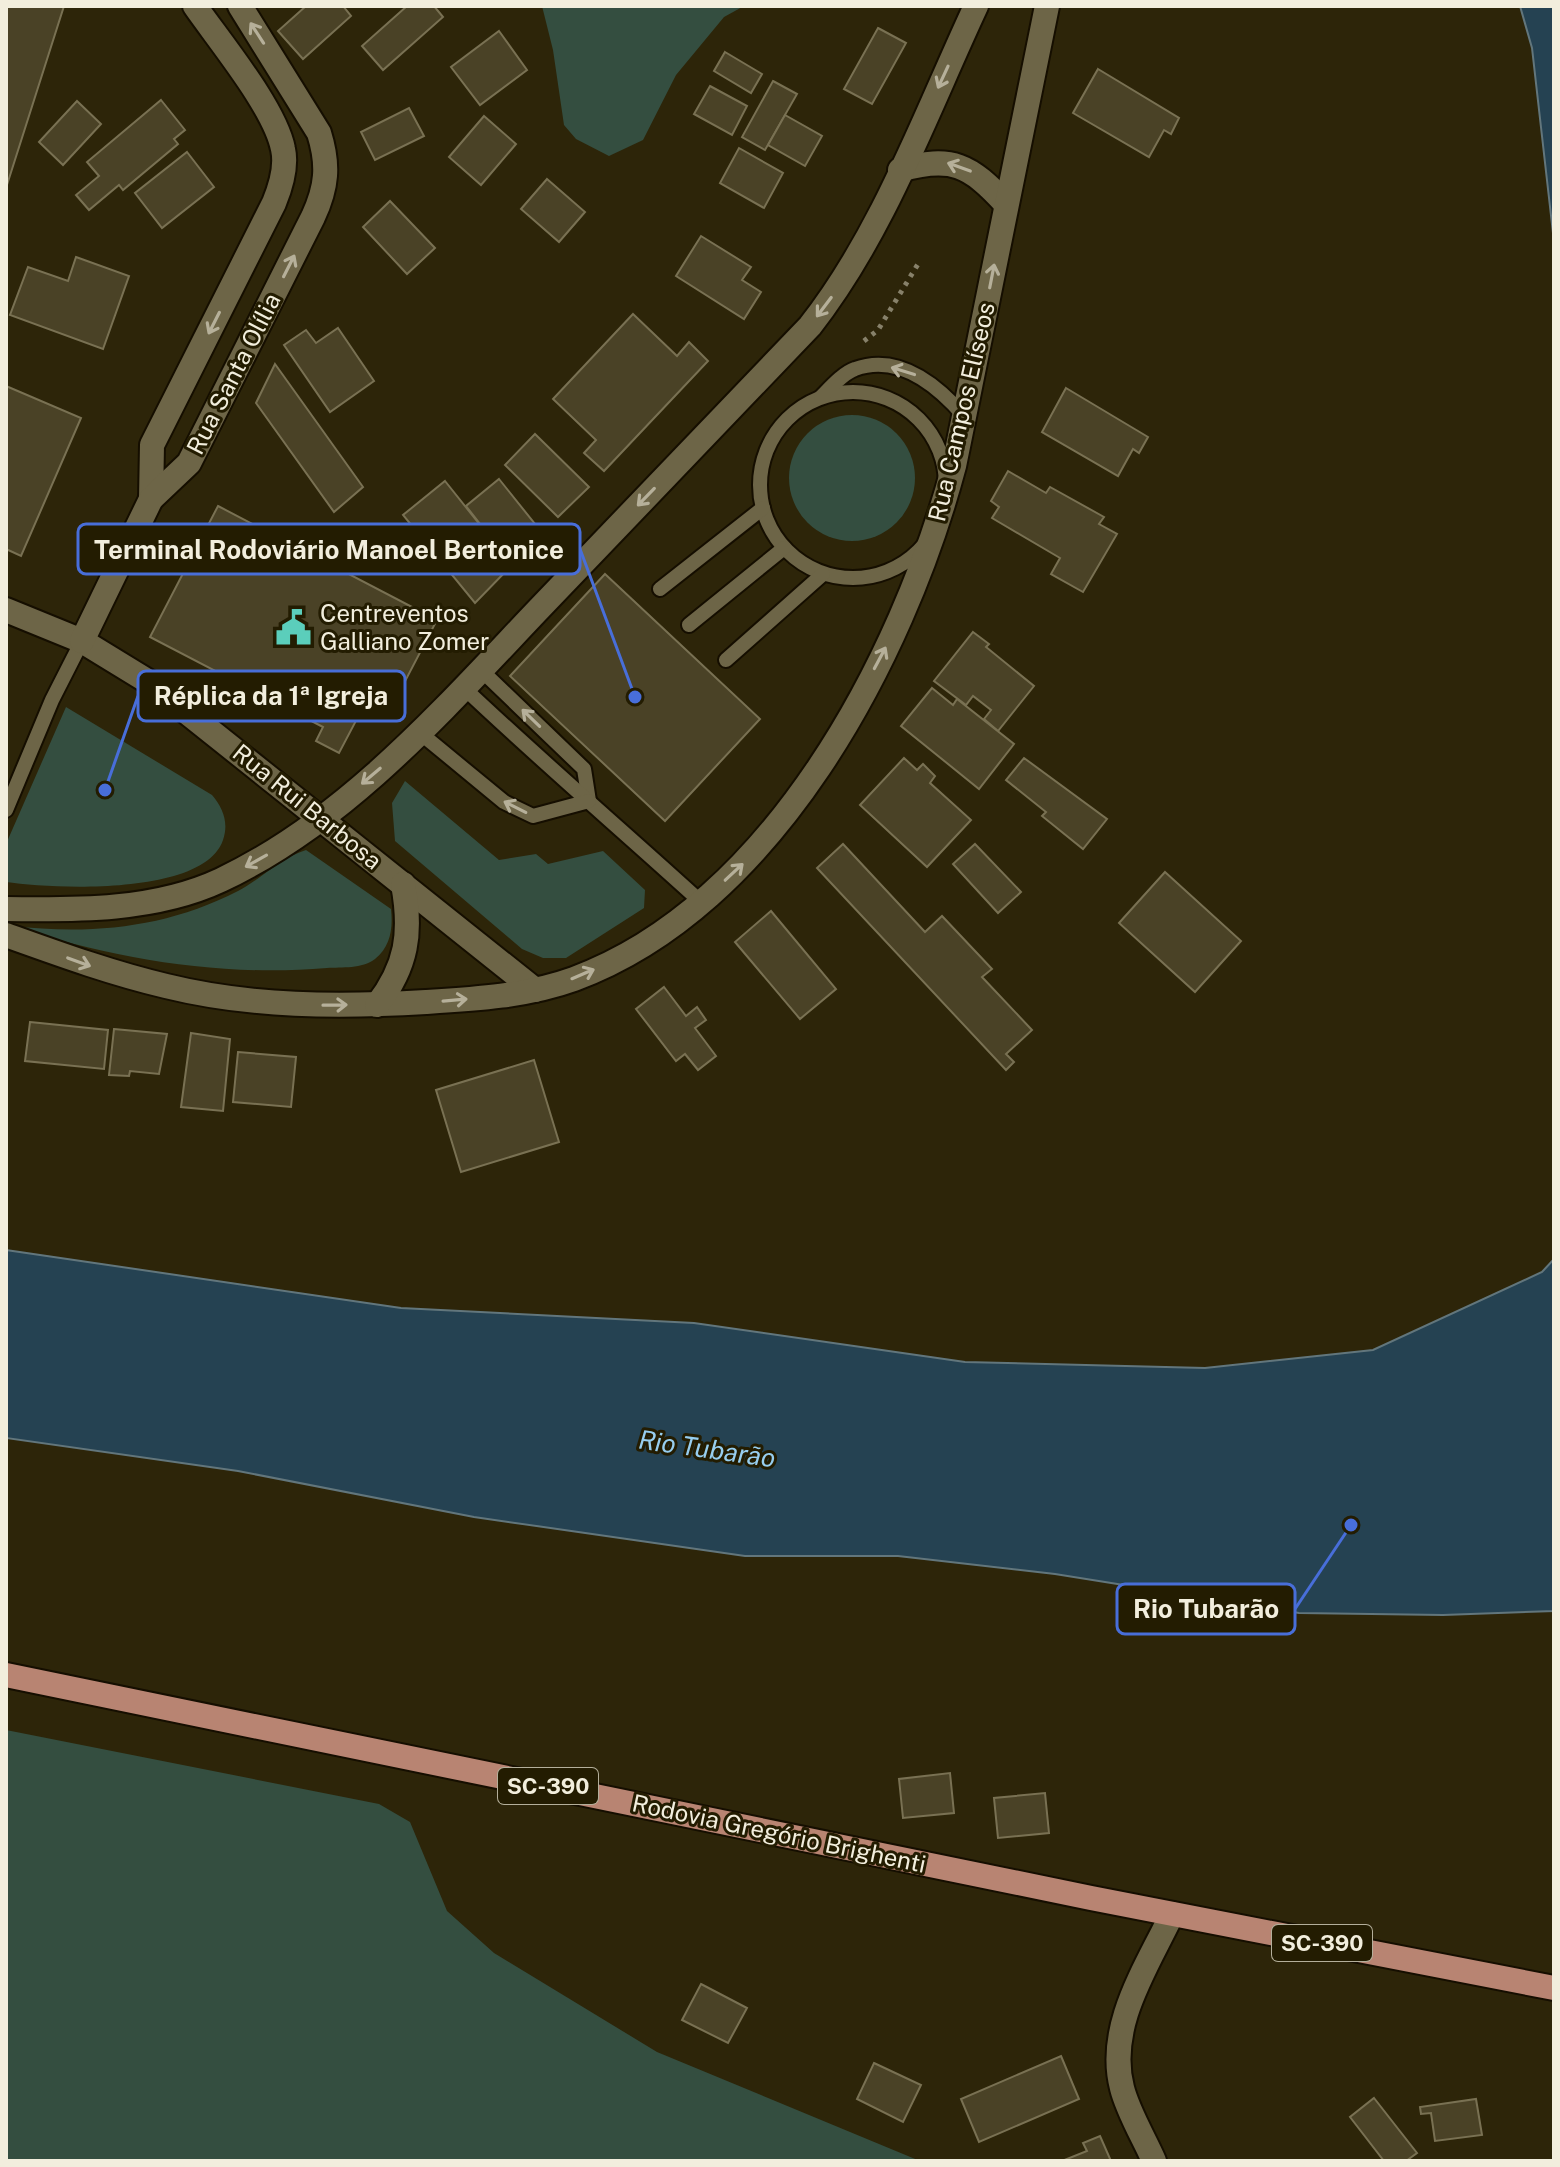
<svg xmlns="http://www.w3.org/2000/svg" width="1560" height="2167" font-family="'Public Sans',sans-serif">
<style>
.green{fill:#344e40}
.water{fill:#254252;stroke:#62767c;stroke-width:2}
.building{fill:#4a4226;stroke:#797153;stroke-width:2}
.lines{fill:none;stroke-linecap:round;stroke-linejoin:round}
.lane-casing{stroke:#150e00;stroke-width:18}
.street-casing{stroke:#150e00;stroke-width:28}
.primary-casing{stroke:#150e00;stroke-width:28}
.path{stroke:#87816a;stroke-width:5;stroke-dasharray:4 6;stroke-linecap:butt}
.lane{stroke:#6d6547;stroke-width:14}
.street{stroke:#6d6547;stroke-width:24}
.primary{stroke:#b88472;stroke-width:24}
.oneway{stroke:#b6b09a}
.labels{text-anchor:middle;stroke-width:6;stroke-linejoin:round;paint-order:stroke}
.shield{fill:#231c01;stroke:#b4af9b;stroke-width:2}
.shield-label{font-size:22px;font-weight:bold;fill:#f2eedd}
.street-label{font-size:24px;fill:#f2eedd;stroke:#231c01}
.poi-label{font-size:24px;fill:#f2eedd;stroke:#231c01;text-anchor:start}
.water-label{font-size:26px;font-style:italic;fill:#97ceef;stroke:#231c01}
.leader{fill:none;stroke:#486ed9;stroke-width:3}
.callout-dot{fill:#486ed9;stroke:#231c01;stroke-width:3}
.callout{fill:#231c01;stroke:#486ed9;stroke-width:3}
.callout-label{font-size:26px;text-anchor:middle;font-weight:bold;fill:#f2eedd}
</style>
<rect width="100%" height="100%" fill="#2d2509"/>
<g class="green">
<path d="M542 6H744L724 17 676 75 643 140 609 156 576 139 564 125 553 50Z"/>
<circle cx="852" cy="478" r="63"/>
<path d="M66 707 212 795C223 808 229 823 223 840 204 896 54 889 6 882V844Z"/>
<path d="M405 781 499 860 536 854 548 864 603 851 645 890 644 908 566 958H543L522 949 395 841 392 803Z"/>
<path d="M306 850 391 909C393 928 391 946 375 959 362 969 342 967 327 968 219 977 115 959 12 926 91 935 166 928 238 891 261 879 282 857 306 850Z"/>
<path d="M6 1730 379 1804 410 1822 447 1911 494 1953 657 2052 920 2161H6Z"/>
</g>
<g class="water">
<path d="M1520 6H1554V242L1532 48Z"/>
<path d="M6 1250 401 1308 694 1323 965 1362 1205 1368 1373 1350 1542 1272 1554 1259V1611L1443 1615 1299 1613 1055 1574 898 1556H745L474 1517 238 1471 6 1438Z"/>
</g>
<g class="building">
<path d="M6 6H64L6 188Z"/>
<path d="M306 6H343L351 16 303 59 278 31Z"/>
<path d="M407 6H434L443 17 383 70 362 46Z"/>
<path d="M878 28 906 43 872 104 844 89Z"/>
<path d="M499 31 527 70 480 105 451 67Z"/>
<path d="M725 52 762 74 751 93 714 71Z"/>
<path d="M1098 69 1179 118 1171 134 1164 130 1149 157 1073 113Z"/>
<path d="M773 81 797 94 765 150 742 137Z"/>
<path d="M710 86 747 106 732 135 694 114Z"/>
<path d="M161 100 185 130 174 139 178 144 123 190 119 185 89 210 76 195 99 176 87 162Z"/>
<path d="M77 101 101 124 63 165 39 142Z"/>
<path d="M409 108 424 136 375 160 361 132Z"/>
<path d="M785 115 822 136 805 166 768 145Z"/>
<path d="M484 116 516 144 481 185 449 157Z"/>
<path d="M739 148 783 173 764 208 720 183Z"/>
<path d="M187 152 214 187 162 228 135 193Z"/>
<path d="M547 179 585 212 559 242 521 209Z"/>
<path d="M390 201 435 248 407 274 363 227Z"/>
<path d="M701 236 751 267 742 280 761 292 744 319 676 276Z"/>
<path d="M76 257 129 276 103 349 10 315 28 267 68 281Z"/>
<path d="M633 314 677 356 689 342 708 361 604 471 584 453 596 440 553 399Z"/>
<path d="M338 328 374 381 330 412 284 345 306 330 316 343Z"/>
<path d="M275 364 363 487 334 512 256 403Z"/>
<path d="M6 386 81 418 21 556 6 549Z"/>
<path d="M1066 388 1148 437 1139 453 1133 449 1118 476 1042 432Z"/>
<path d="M535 434 589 487 558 517 505 465Z"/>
<path d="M1008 471 1046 493 1050 487 1104 517 1099 524 1117 534 1083 592 1051 574 1060 558 992 518 999 507 991 501Z"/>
<path d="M499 479 543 534 512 565 466 506Z"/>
<path d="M445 481 512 565 475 603 403 515Z"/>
<path d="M218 506 437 620 401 689 379 677 339 753 316 741 323 727 150 637Z"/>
<path d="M605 574 760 719 665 821 510 676Z"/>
<path d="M973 632 989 644 986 647 1034 686 998 731 984 719 991 710 973 696 966 705 934 681Z"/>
<path d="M932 688 953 705 957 699 1014 744 979 789 901 726Z"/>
<path d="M904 758 917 770 923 764 935 776 930 783 971 820 927 867 860 805Z"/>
<path d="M1024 758 1107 819 1083 849 1042 816 1046 812 1006 780Z"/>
<path d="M843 844 925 932 942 916 992 969 982 977 1032 1030 1006 1054 1014 1062 1006 1070 817 868Z"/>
<path d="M975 844 1021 892 998 913 953 864Z"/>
<path d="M1165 872 1241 941 1195 992 1119 923Z"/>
<path d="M771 911 836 989 800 1019 735 942Z"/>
<path d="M664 987 686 1016 697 1007 706 1020 695 1028 716 1056 698 1070 685 1054 676 1061 636 1009Z"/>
<path d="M30 1022 108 1030 104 1069 25 1061Z"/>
<path d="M114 1029 167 1034 159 1074 130 1071 129 1076 109 1075Z"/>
<path d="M191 1033 230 1039 223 1111 181 1107Z"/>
<path d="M238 1052 296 1057 291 1107 233 1102Z"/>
<path d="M534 1060 559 1142 461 1172 436 1090Z"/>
<path d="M950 1773 954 1813 903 1818 899 1779Z"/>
<path d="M1045 1793 1049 1833 998 1838 994 1798Z"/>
<path d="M701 1984 747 2008 728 2043 682 2020Z"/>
<path d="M1061 2056 1079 2099 979 2142 961 2099Z"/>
<path d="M874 2063 921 2085 903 2122 857 2099Z"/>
<path d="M1374 2098 1417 2153 1406 2161H1384L1350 2117Z"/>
<path d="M1476 2099 1482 2135 1435 2141 1431 2113 1421 2114 1420 2107Z"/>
<path d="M1100 2136 1111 2161H1062L1087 2151 1083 2143Z"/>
</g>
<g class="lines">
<defs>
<g id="lane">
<circle cx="853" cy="485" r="93"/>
<path d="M821 397C830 388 843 373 855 369 899 353 938 386 964 416"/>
<path d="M660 589 763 508"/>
<path d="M689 625 784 548"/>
<path d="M726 660 823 574"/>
<path d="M481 670 584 769 589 801"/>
<path d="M463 687C541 761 622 830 701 902"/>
<path d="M419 732 504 802 533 816 589 801"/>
<path d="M6 810 52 700 82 641"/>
</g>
<g id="street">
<path d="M900 170C952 155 970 165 1006 204"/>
<path d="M151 499 152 445 274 203C281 186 287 167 283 149 275 108 220 42 195 6"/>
<path d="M6 610 82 641 149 682 535 990"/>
<path d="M82 641 151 499 189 463 313 217C327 187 329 165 319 133L240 6"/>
<path d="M6 909C77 910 155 911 221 880 346 821 443 710 537 611 628 516 719 421 810 326 883 233 926 113 976 6"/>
<path d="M6 935C59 954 111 973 166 986 251 1007 339 1007 426 1002 476 999 527 996 574 979 772 906 902 660 954 466L1047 6"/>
<path d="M377 1005C407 966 412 933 403 884"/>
<path d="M1154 2161C1144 2138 1128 2112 1122 2088 1106 2026 1147 1967 1172 1914"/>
</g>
<path id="primary" d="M6 1675 1091 1898 1554 1988"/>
</defs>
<use href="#lane" class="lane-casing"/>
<use href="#street" class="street-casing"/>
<use href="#primary" class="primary-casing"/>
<path class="path" d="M864 341 878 330 918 264"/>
<use href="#lane" class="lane"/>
<use href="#street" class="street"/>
<use href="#primary" class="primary"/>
</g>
<defs><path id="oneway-shaft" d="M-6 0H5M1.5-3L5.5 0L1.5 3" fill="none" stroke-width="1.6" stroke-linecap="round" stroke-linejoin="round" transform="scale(2)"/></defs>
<g class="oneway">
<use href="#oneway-shaft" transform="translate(257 33) rotate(-123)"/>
<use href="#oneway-shaft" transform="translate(943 77) rotate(115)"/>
<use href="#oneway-shaft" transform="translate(959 167) rotate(-160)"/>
<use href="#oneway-shaft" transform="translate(289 266) rotate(-63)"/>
<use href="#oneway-shaft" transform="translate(992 276) rotate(-79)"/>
<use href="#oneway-shaft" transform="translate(824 307) rotate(127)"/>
<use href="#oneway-shaft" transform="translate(214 323) rotate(117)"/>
<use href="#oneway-shaft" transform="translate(903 371) rotate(-163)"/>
<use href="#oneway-shaft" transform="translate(646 497) rotate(134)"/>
<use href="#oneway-shaft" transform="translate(880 658) rotate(-62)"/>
<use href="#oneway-shaft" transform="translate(531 718) rotate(-136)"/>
<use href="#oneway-shaft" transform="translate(371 776) rotate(140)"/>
<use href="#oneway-shaft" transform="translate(515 807) rotate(-153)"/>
<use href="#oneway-shaft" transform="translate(256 861) rotate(151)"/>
<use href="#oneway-shaft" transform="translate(734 872) rotate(-43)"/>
<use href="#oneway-shaft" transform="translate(79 962) rotate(20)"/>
<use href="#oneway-shaft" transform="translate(583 974) rotate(-23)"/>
<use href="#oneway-shaft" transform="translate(455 1000) rotate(-5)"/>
<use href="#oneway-shaft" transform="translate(335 1005) rotate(-1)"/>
</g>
<defs>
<symbol id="civic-bare" viewBox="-9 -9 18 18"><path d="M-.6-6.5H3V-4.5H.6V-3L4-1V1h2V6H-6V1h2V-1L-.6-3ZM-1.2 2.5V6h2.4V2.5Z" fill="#5bcebb" stroke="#231c01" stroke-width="2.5" paint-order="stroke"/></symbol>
</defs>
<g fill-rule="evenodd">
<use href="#civic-bare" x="268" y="602" width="51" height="51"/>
</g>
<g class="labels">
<g class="shield">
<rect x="498" y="1768" width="100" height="36" rx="6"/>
<rect x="1272" y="1925" width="100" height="36" rx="6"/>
</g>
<g class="shield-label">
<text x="548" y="1794">SC-390</text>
<text x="1322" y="1951">SC-390</text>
</g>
<g class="street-label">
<text transform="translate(234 374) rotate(-63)" y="8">Rua Santa Olília</text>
<text transform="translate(962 412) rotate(-77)" y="8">Rua Campos Elíseos</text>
<text transform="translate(307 807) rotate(39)" y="8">Rua Rui Barbosa</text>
<text transform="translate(779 1834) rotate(12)" y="8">Rodovia Gregório Brighenti</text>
</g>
<g class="poi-label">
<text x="320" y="622">Centreventos<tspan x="320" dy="28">Galliano Zomer</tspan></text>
</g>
<g class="water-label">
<text transform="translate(707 1449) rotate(8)" y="9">Rio Tubarão</text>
</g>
</g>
<path class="leader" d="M635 697L580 549M105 790L138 696M1351 1525L1295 1609"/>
<g class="callout-dot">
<circle cx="635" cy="697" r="8"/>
<circle cx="105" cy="790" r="8"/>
<circle cx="1351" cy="1525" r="8"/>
</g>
<g class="callout">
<rect x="78" y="524" width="502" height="50" rx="8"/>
<rect x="138" y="671" width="267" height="50" rx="8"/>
<rect x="1117" y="1584" width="178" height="50" rx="8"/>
</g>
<g class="callout-label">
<text x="329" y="559">Terminal Rodoviário Manoel Bertonice</text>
<text x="271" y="705">Réplica da 1ª Igreja</text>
<text x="1206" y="1618">Rio Tubarão</text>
</g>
<rect width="1560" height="2167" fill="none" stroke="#f2eedd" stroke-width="16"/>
</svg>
